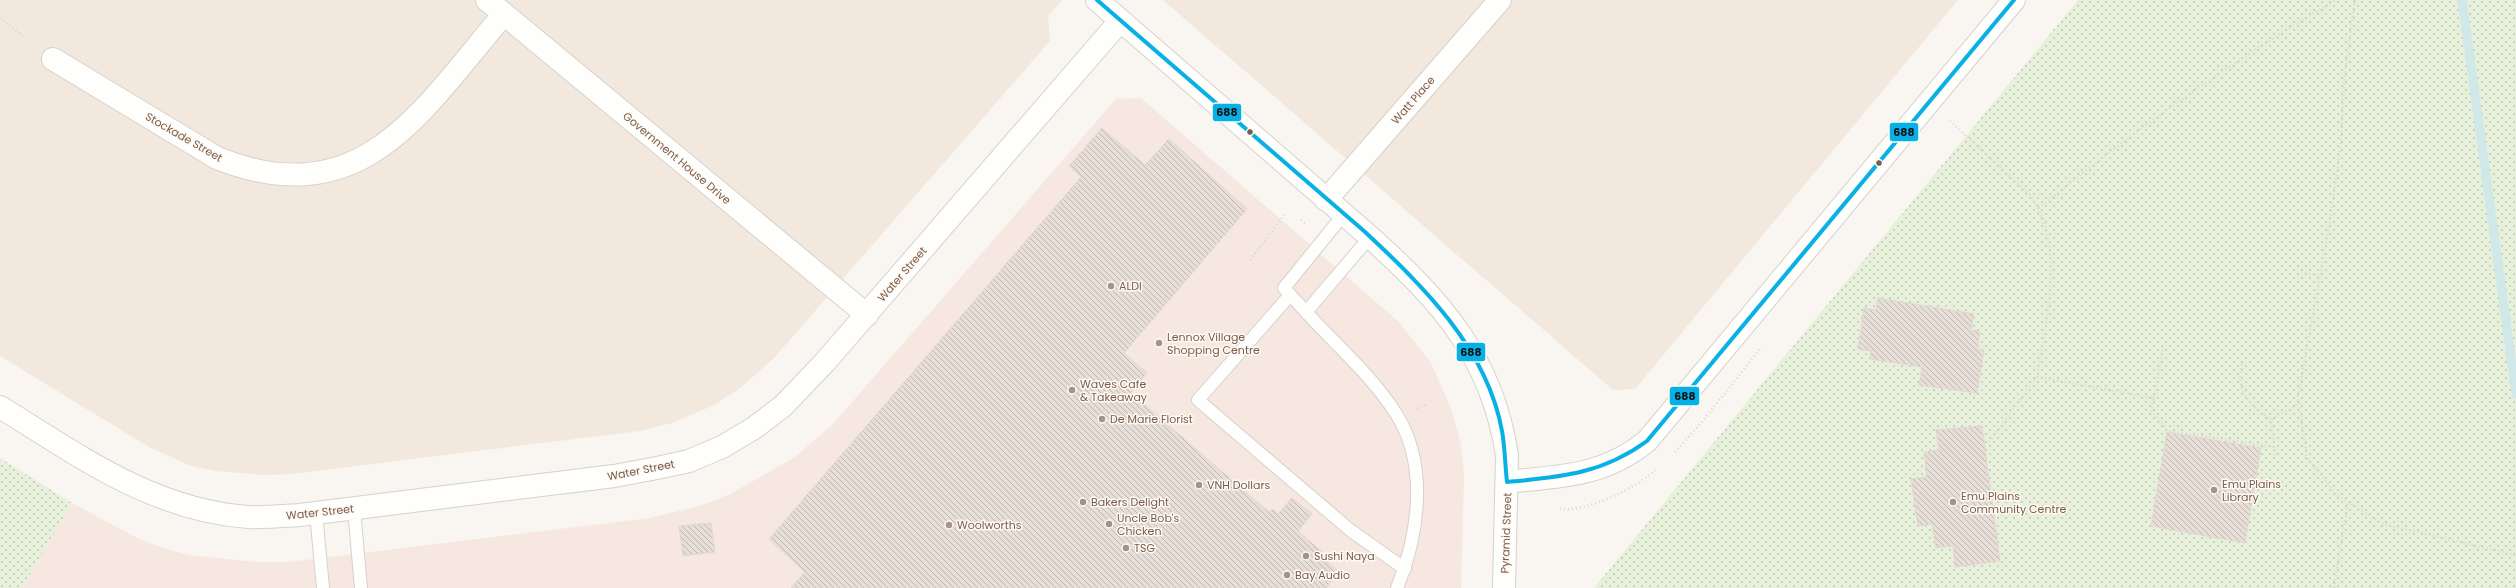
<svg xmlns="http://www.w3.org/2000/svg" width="2516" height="588" font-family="Poppins,sans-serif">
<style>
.residential{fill:#f2e8de}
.commercial{fill:#f6e8e1}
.park{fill:url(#park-dots)}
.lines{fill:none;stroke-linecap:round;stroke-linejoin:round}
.stream{stroke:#d0e8ea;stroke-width:9}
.building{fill:url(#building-back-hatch);stroke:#e2d8d2}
.service-casing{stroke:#d7d1cb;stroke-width:14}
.minor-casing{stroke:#d7d1cb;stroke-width:24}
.path{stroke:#dcd5d0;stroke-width:2.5;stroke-dasharray:1 3;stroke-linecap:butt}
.service{stroke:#fefefd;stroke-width:12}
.minor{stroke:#fefefd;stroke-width:22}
.bus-1-casing{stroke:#fffaf3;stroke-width:7}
.bus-1{stroke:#06b1e7;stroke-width:4}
.bus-dot{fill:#7a5c4d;stroke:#fffaf3;stroke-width:1.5}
.poi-dot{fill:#a69286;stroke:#fffaf3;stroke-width:1.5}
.labels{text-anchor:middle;stroke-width:3;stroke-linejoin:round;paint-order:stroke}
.street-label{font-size:11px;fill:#7a5c4d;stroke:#fffaf3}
.poi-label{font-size:11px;fill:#7a5c4d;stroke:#fffaf3;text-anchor:start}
.line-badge{stroke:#fffaf3;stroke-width:1.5}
.pale-badge-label{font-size:11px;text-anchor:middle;font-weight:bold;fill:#111}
</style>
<defs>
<pattern id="park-dots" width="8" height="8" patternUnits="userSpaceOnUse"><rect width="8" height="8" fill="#e7f0db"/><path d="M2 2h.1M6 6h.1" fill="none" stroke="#c0c6b4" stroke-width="1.8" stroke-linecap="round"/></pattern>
<pattern id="building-back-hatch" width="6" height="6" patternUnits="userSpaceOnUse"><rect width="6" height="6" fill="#e6ded7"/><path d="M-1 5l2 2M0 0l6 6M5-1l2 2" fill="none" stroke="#bfb7b1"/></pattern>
</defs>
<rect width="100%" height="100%" fill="#f9f5f0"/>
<g class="residential">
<path d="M0 0H1062L1048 16 1050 41 774 358 739 389 712 406 672 423 640 431 292 474 264 475 215 471 191 466 169 456 149 447 0 356Z"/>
<path d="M1163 0H1958L1635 389 1613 390Z"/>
</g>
<path class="commercial" d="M1141 98 1399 322 1431 363 1451 408 1461 444 1464 476 1461 588H22L72 503 137 538 163 548 189 555 257 562H288L650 518 703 505 730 494 795 457 833 424 1116 99Z"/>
<g class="park">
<path d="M2078 0H2516V588H1594Z"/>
<path d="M0 458 72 503 22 588H0Z"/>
</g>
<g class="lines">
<path class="stream" d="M2462 0 2516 394"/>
</g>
<g class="building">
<path d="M1102 128 1145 165 1169 139 1247 209 1124 353 1147 373 1131 393 1269 512 1272 509 1278 514 1292 498 1312 514 1298 531 1322 552 1320 555 1339 572 1326 588H791L805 572 769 539 1081 177 1069 166Z"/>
<path d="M1878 298 1974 314 1971 330 1980 331 1977 349 1984 350 1977 393 1919 385 1922 367 1870 359 1871 351 1858 349 1864 308 1876 310Z"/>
<path d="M1982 426 2000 561 1955 567 1953 546 1936 548 1932 524 1918 526 1911 479 1927 477 1924 452 1939 450 1936 430Z"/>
<path d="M2167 432 2261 448 2245 543 2151 526Z"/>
<path d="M711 523 715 552 683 556 679 526Z"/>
</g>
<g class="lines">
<defs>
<g id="service">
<path d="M1370 237 1306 312C1335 344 1371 375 1395 412 1429 464 1419 534 1397 588"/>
<path d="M1290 295 1198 400 1350 530 1405 569"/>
<path d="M1306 312 1284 288 1344 214"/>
<path d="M354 509 361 588"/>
<path d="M316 513 323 588"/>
</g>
<g id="minor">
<path d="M487 0 867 315"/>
<path d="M1097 0 1370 237C1441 301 1492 357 1507 455L1504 588"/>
<path d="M53 59 217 158C363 216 421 111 504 14"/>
<path d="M1326 200 1500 0"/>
<path d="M0 407C80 456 152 510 248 517 265 518 283 516 300 515L614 476 657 468 689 461 722 447 754 428 783 406 825 362 1120 21"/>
<path d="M1507 482C1561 476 1603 477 1647 441L2014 0"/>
</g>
</defs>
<use href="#service" class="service-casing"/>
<use href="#minor" class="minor-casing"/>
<g class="path">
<path d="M2355 0 2345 72 2340 151 2330 221 2298 396 2307 458 2337 495 2383 524 2516 555"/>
<path d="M0 18 23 36"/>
<path d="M1950 121 2030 195C2066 247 2046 320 2037 377L2154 398 2151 410 2168 431 2275 447"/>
<path d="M2039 208C2132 132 2233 60 2336 0"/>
<path d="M1301 220 1307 225"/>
<path d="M1250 260 1286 213"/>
<path d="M2301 272 2320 276"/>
<path d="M2242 364C2235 390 2250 406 2271 420"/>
<path d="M2154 398 2163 349"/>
<path d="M1417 409 1427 404"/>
<path d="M1989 442 2037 377"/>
<path d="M1675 452 1701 423 1761 348"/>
<path d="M2275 455 2271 420 2300 403"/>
<path d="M1560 509C1588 512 1637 487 1657 469"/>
<path d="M2334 588 2348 502"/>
</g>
<use href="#service" class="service"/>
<use href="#minor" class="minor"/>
<defs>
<path id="bus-1" d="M1097 0 1364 231C1423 286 1487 348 1502 431 1505 447 1505 465 1507 482 1561 477 1602 474 1647 441L2014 0"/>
</defs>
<use href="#bus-1" class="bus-1-casing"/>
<use href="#bus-1" class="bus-1"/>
</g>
<g class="bus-dot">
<circle cx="1250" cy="132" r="3.5"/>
<circle cx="1879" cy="163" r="3.5"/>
</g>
<g class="poi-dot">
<circle cx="1111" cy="286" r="4"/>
<circle cx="1159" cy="343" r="4"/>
<circle cx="1072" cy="390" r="4"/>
<circle cx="1102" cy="419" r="4"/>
<circle cx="1199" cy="485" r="4"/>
<circle cx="2214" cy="490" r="4"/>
<circle cx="1083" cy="502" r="4"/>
<circle cx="1953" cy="502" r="4"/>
<circle cx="1109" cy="524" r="4"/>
<circle cx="949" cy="525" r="4"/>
<circle cx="1126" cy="548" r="4"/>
<circle cx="1306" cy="556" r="4"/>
<circle cx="1287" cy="575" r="4"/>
</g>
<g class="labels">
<g class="street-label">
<text transform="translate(1413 100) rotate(-49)" y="4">Watt Place</text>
<text transform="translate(184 137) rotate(30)" y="4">Stockade Street</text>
<text transform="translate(677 158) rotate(40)" y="4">Government House Drive</text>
<text transform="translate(902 274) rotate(-49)" y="4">Water Street</text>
<text transform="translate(641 470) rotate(-11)" y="4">Water Street</text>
<text transform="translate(320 512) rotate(-6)" y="4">Water Street</text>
<text transform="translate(1506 533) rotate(-88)" y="4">Pyramid Street</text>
</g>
<g class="poi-label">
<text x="1119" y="290">ALDI</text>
<text x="1167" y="341">Lennox Village<tspan x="1167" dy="13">Shopping Centre</tspan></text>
<text x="1080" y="388">Waves Cafe<tspan x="1080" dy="13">&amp; Takeaway</tspan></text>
<text x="1110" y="423">De Marie Florist</text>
<text x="2222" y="488">Emu Plains<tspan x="2222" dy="13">Library</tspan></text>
<text x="1207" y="489">VNH Dollars</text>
<text x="1961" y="500">Emu Plains<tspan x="1961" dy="13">Community Centre</tspan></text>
<text x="1091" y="506">Bakers Delight</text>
<text x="1117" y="522">Uncle Bob's<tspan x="1117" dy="13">Chicken</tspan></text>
<text x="957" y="529">Woolworths</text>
<text x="1134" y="552">TSG</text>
<text x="1314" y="560">Sushi Naya</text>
<text x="1295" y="579">Bay Audio</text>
</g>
</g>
<g class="line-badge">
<rect x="1212" y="103" width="30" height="19" rx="4" fill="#06b1e7"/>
<rect x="1889" y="122" width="30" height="20" rx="4" fill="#06b1e7"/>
<rect x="1456" y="342" width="30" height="20" rx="4" fill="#06b1e7"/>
<rect x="1669" y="386" width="31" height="20" rx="4" fill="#06b1e7"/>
</g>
<g class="pale-badge-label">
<text x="1227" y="116">688</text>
<text x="1904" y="136">688</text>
<text x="1471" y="356">688</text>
<text x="1685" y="400">688</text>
</g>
</svg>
